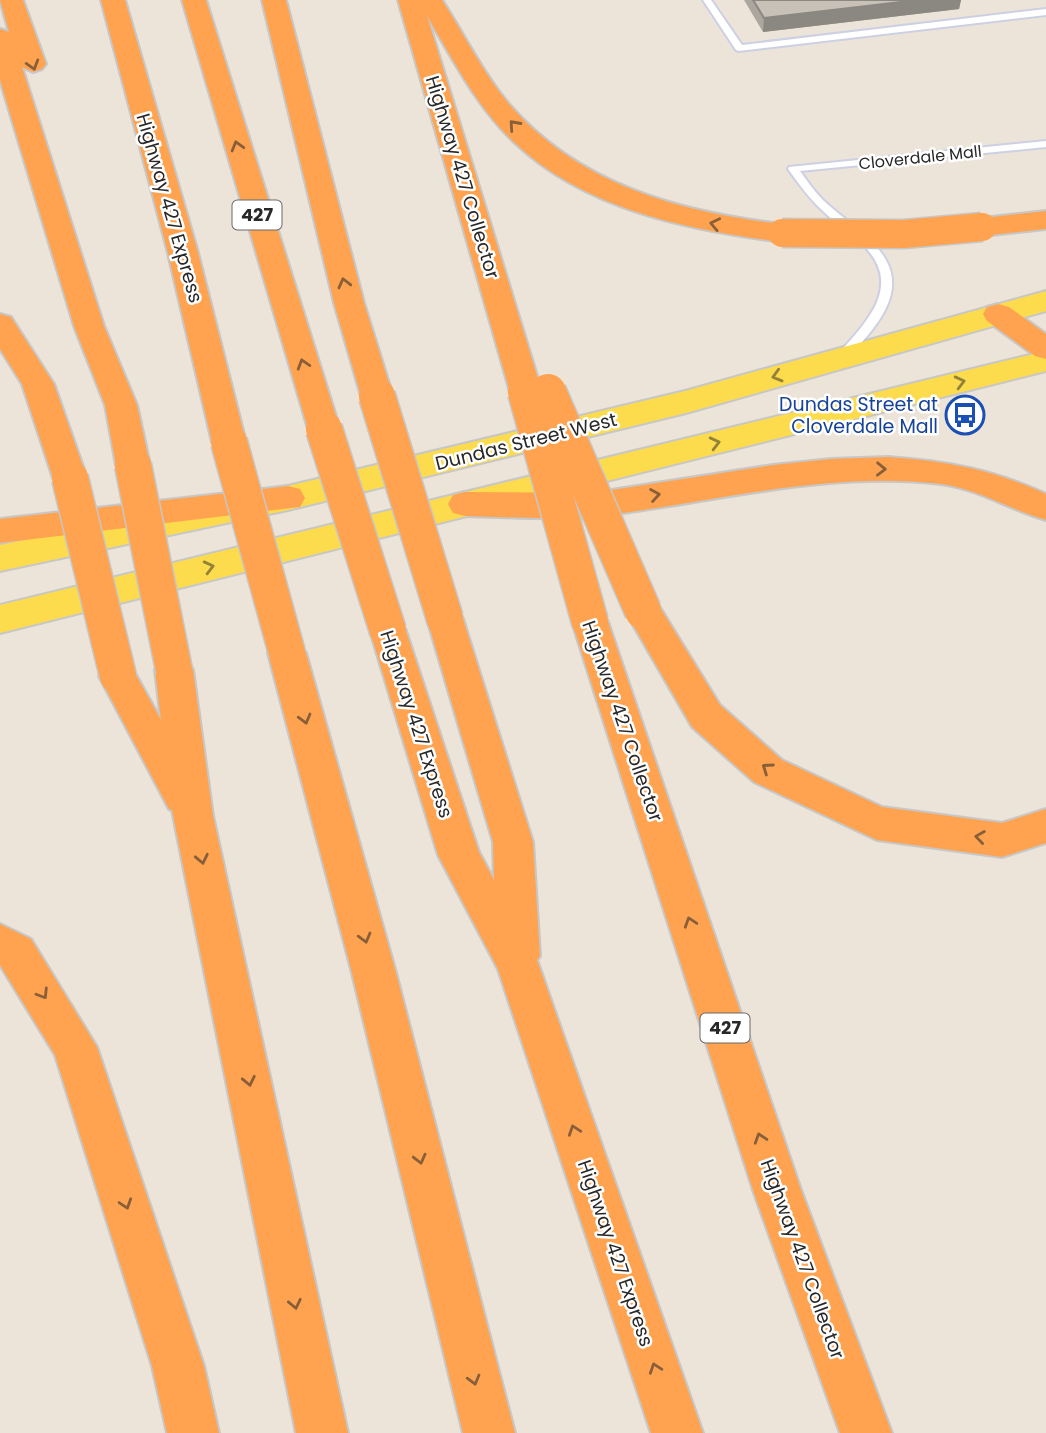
<svg xmlns="http://www.w3.org/2000/svg" width="1046" height="1433" font-family="Poppins,sans-serif">
<style>
.lines{fill:none;stroke-linecap:round;stroke-linejoin:round}
.service-casing{stroke:#cdd0e3;stroke-width:4}
.primary-casing{stroke:#c7c7c7;stroke-width:4}
.motorway-casing{stroke:#c7c7c7;stroke-width:4}
.service{fill:#fff;fill-rule:evenodd}
.primary{fill:#fcdb4c;fill-rule:evenodd}
.motorway{fill:#ffa350;fill-rule:evenodd}
.motorway-bridge-far1-casing{stroke:#c7c7c7;stroke-width:31;stroke-linecap:butt}
.motorway-bridge-casing{stroke:#c7c7c7;stroke-width:39;stroke-linecap:butt}
.motorway-bridge-far1{stroke:#ffa350;stroke-width:28}
.motorway-bridge{stroke:#ffa350;stroke-width:36}
.wall{fill:#aba69e}
.shaded-wall{fill:#8b8781}
.building{fill:#c7c1b8;stroke:#8b8781;stroke-width:2}
.oneway{stroke:#895f3a}
.oneway2{stroke:#92823a}
.labels{text-anchor:middle;stroke-width:5;stroke-linejoin:round;paint-order:stroke}
.far-street-label{font-size:16px;fill:#282828;stroke:#fff}
.shield{fill:#fff;stroke:#686868;stroke-width:2}
.shield-label{font-size:18px;font-weight:bold;fill:#282828}
.street-label{font-size:19px;fill:#282828;stroke:#fff}
.transit-label{font-size:19px;fill:#164399;stroke:#fff;text-anchor:end}
</style>
<rect width="100%" height="100%" fill="#ece4d8"/>
<g class="lines">
<defs>
<g id="service">
<path d="M703 0H711L742 45 1046 9V15L739 51 736 50Z"/>
<path d="M1046 141V147L800 171C810 185 819 198 832 208 863 235 909 260 886 308 877 327 860 344 846 360H838V354C867 322 904 285 863 245 850 232 835 223 822 210 809 198 799 184 788 169L789 167Z"/>
</g>
<g id="primary">
<path d="M1046 291V311L686 413 288 510 0 571V545L288 486 685 391Z"/>
<path d="M1046 351V371L0 633V605Z"/>
</g>
<g id="motorway">
<path d="M0 0H23L46 64 42 69 33 72 22 67 104 326 137 405 150 465 145 473 133 477 121 473 116 465 105 405 74 326 0 80V29L9 32Z"/>
<path d="M101 0H125L197 249 246 442 241 450 229 453 217 450 212 442 167 249Z"/>
<path d="M182 0H206L340 429 336 437 324 440 312 437 308 429Z"/>
<path d="M262 0H286L364 303 393 396 388 404 377 407 366 404 361 396 334 303Z"/>
<path d="M398 0H442C464 34 483 73 509 104 579 185 680 212 782 224L792 227 797 233 792 239 782 242C689 230 586 210 515 143 477 108 453 59 427 16L542 392 537 400 526 403 515 400 510 392Z"/>
<path d="M1046 211V229L982 236 972 233 967 227 972 221 982 218Z"/>
<path d="M998 304 1009 307 1046 334V359L1035 356 987 321 983 314 987 307Z"/>
<path d="M0 314 11 317 54 384 87 478 82 486 70 490 58 486 53 478 22 384 0 349Z"/>
<path d="M888 457C946 461 992 469 1046 494V520C1010 510 979 489 941 484 828 471 719 501 608 515 561 521 513 517 465 516L453 513 448 504 453 495 465 492 592 493 773 465 831 459Z"/>
<path d="M288 486 300 489 305 498 300 507 0 543V519Z"/>
<path d="M643 597 656 601 720 705 782 760 882 807 1002 823 1046 809V843L1002 857 877 840 754 782 692 727 625 611 630 601Z"/>
<path d="M445 605 458 609 463 619 533 842 540 956 537 960 703 1433H651L498 969 438 855 370 631 375 621 388 617 401 621 406 631 479 852 494 880 493 842 427 619 432 609Z"/>
<path d="M590 608 603 612 608 622 801 1190 892 1433H840L753 1190 572 622 577 612Z"/>
<path d="M287 639 300 643 306 653 395 969 515 1433H463L351 969 268 653 274 643Z"/>
<path d="M174 656 187 660 193 670 213 816 348 1433H296L172 810 169 809 99 676 105 666 118 661 131 666 161 720 155 670 161 660Z"/>
<path d="M0 924 31 939 97 1047 204 1366 219 1433H167L152 1366 55 1055 0 965Z"/>
</g>
</defs>
<use href="#service" class="service-casing"/>
<use href="#primary" class="primary-casing"/>
<use href="#motorway" class="motorway-casing"/>
<use href="#service" class="service"/>
<use href="#primary" class="primary"/>
<use href="#motorway" class="motorway"/>
<defs>
<path id="motorway-bridge-far1" d="M782 233 904 234 982 227"/>
<g id="motorway-bridge">
<path d="M526 392 590 622"/>
<path d="M548 392 643 611"/>
<path d="M377 396 445 619"/>
<path d="M324 429 388 631"/>
<path d="M229 442 287 653"/>
<path d="M133 465 174 670"/>
<path d="M70 478 118 676"/>
</g>
</defs>
<use href="#motorway-bridge-far1" class="motorway-bridge-far1-casing"/>
<use href="#motorway-bridge" class="motorway-bridge-casing"/>
<use href="#motorway-bridge-far1" class="motorway-bridge-far1"/>
<use href="#motorway-bridge" class="motorway-bridge"/>
</g>
<path class="wall" d="M744 0H961L959 9 763 32Z"/>
<path class="shaded-wall" d="M918 0H961L959 9 763 32 764 18Z"/>
<path class="building" d="M753 0H918L764 18Z"/>
<defs><path id="oneway-chevron" d="M-2-3.5L2.5 0L-2 3.5" fill="none" stroke-width="1.6" stroke-linecap="round" stroke-linejoin="round" transform="scale(1.75)"/></defs>
<g class="oneway">
<use href="#oneway-chevron" transform="translate(33 65) rotate(73)"/>
<use href="#oneway-chevron" transform="translate(514 125) rotate(-132)"/>
<use href="#oneway-chevron" transform="translate(237 146) rotate(-106)"/>
<use href="#oneway-chevron" transform="translate(715 224) rotate(-168)"/>
<use href="#oneway-chevron" transform="translate(344 283) rotate(-104)"/>
<use href="#oneway-chevron" transform="translate(303 364) rotate(-107)"/>
<use href="#oneway-chevron" transform="translate(881 469) rotate(1)"/>
<use href="#oneway-chevron" transform="translate(655 495) rotate(-9)"/>
<use href="#oneway-chevron" transform="translate(305 719) rotate(75)"/>
<use href="#oneway-chevron" transform="translate(767 768) rotate(-145)"/>
<use href="#oneway-chevron" transform="translate(980 837) rotate(-172)"/>
<use href="#oneway-chevron" transform="translate(202 859) rotate(78)"/>
<use href="#oneway-chevron" transform="translate(690 922) rotate(-108)"/>
<use href="#oneway-chevron" transform="translate(365 938) rotate(75)"/>
<use href="#oneway-chevron" transform="translate(43 994) rotate(58)"/>
<use href="#oneway-chevron" transform="translate(249 1081) rotate(78)"/>
<use href="#oneway-chevron" transform="translate(574 1130) rotate(-109)"/>
<use href="#oneway-chevron" transform="translate(760 1138) rotate(-108)"/>
<use href="#oneway-chevron" transform="translate(420 1159) rotate(76)"/>
<use href="#oneway-chevron" transform="translate(126 1204) rotate(72)"/>
<use href="#oneway-chevron" transform="translate(295 1304) rotate(78)"/>
<use href="#oneway-chevron" transform="translate(655 1368) rotate(-109)"/>
<use href="#oneway-chevron" transform="translate(474 1380) rotate(75)"/>
</g>
<g class="oneway2">
<use href="#oneway-chevron" transform="translate(777 376) rotate(164)"/>
<use href="#oneway-chevron" transform="translate(960 382) rotate(-14)"/>
<use href="#oneway-chevron" transform="translate(715 443) rotate(-14)"/>
<use href="#oneway-chevron" transform="translate(209 567) rotate(-14)"/>
</g>
<defs>
<symbol id="bus-ring" viewBox="-11 -11 22 22"><circle r="9.5" fill="#fff" stroke="#1a4fb4" stroke-width="1.5"/><path d="M-5-6H5V4H4V6H2V4H-2V6H-4V4H-5ZM-3.5-4V0h7V-4ZM-3.5 1.2v1.5H-2V1.2ZM2 1.2v1.5H3.5V1.2Z" fill="#1a4fb4"/></symbol>
</defs>
<g fill-rule="evenodd">
<use href="#bus-ring" x="943" y="393" width="44" height="44"/>
</g>
<g class="labels">
<g class="far-street-label">
<text transform="translate(920 157) rotate(-6)" y="6">Cloverdale Mall</text>
</g>
<g class="shield">
<rect x="232.5" y="200.5" width="49" height="29" rx="5"/>
<rect x="700.5" y="1013.5" width="49" height="29" rx="5"/>
</g>
<g class="shield-label">
<text x="257" y="221">427</text>
<text x="725" y="1034">427</text>
</g>
<g class="street-label">
<text transform="translate(463 177) rotate(73)" y="7">Highway 427 Collector</text>
<text transform="translate(170 208) rotate(74)" y="7">Highway 427 Express</text>
<text transform="translate(526 441) rotate(-14)" y="7">Dundas Street West</text>
<text transform="translate(623 721) rotate(71)" y="7">Highway 427 Collector</text>
<text transform="translate(417 724) rotate(72)" y="7">Highway 427 Express</text>
<text transform="translate(616 1253) rotate(71)" y="7">Highway 427 Express</text>
<text transform="translate(803 1259) rotate(70)" y="7">Highway 427 Collector</text>
</g>
<g class="transit-label">
<text x="938" y="411">Dundas Street at<tspan x="938" dy="22">Cloverdale Mall</tspan></text>
</g>
</g>
</svg>
